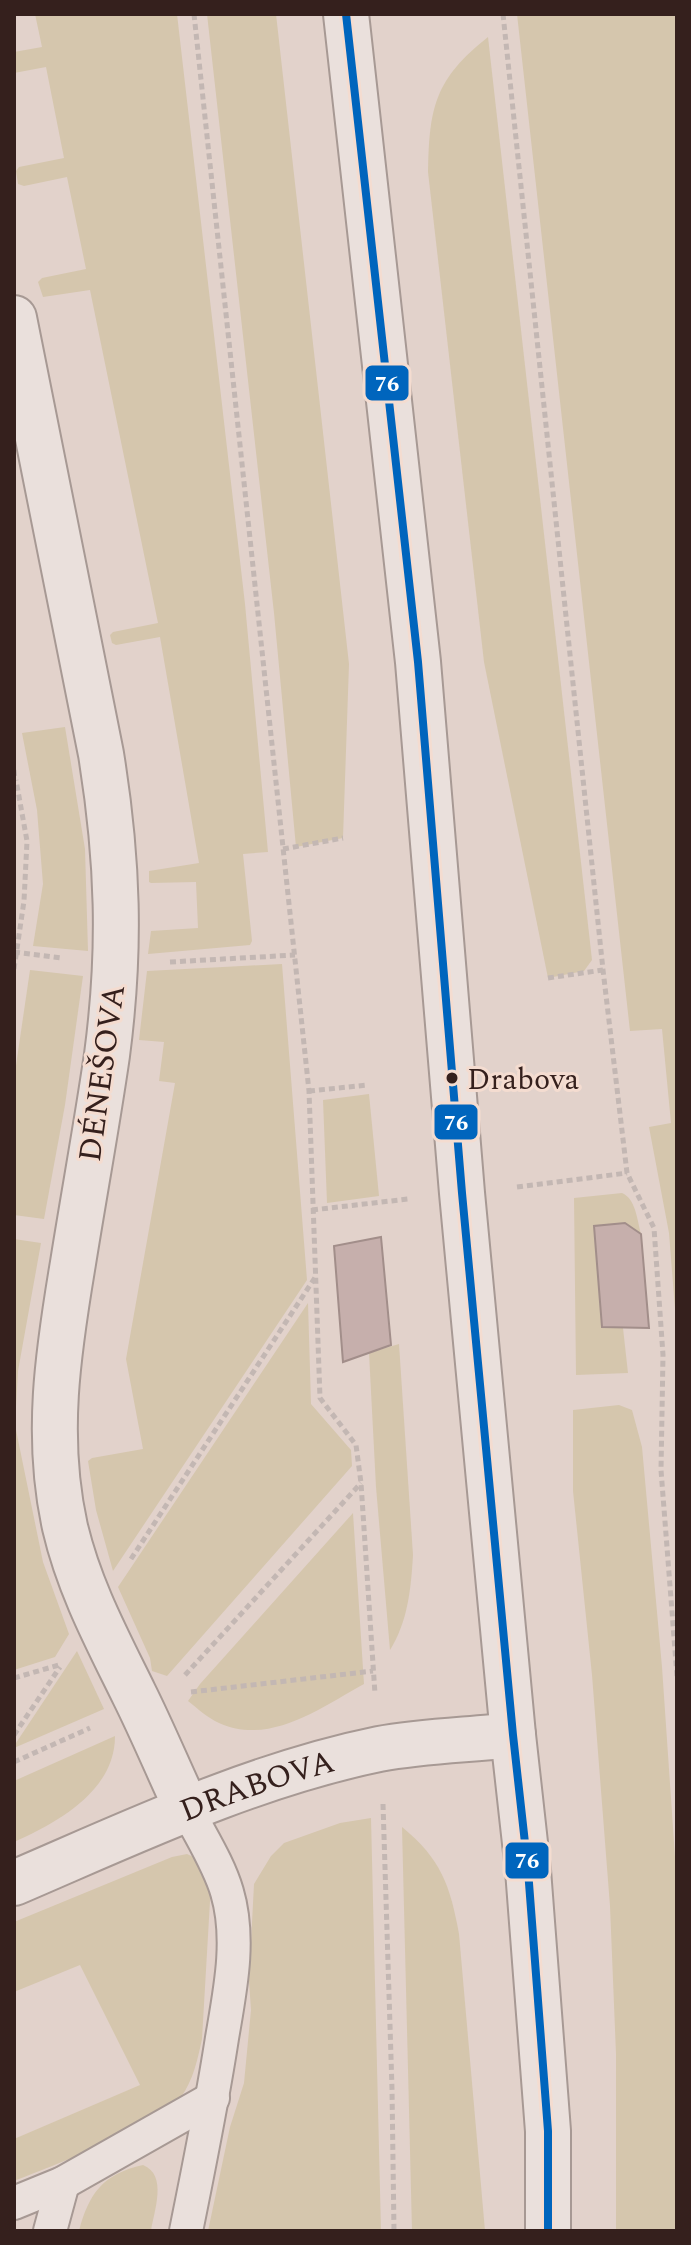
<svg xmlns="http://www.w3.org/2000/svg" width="691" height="2245" font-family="Spectral,serif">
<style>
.green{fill:#d5c6ad}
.building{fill:#c6afac;stroke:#a28e8a;stroke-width:2}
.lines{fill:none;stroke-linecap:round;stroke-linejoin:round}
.service-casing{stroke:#a79994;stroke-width:36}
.minor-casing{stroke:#a79994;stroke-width:48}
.tertiary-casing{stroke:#a79994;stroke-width:48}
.path{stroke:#c3b7b3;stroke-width:5;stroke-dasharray:6 4;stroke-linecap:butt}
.service{stroke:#eae0dc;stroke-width:32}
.minor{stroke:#eae0dc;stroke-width:44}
.tertiary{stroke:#eae0dc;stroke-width:44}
.bus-1-casing{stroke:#f4dcd0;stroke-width:14}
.bus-1{stroke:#0065bd;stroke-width:8}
.bus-dot{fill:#35201d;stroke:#f4dcd0;stroke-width:3}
.labels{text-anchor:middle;stroke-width:6;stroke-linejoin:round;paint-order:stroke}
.bus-label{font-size:30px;fill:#35201d;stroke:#f4dcd0;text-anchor:start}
.street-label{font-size:32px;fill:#35201d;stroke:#f4dcd0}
.line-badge{stroke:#f4dcd0;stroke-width:3}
.badge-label{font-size:22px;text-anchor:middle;font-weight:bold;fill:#fff}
</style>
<rect width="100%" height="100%" fill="#e2d2cb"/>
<g class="green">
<path d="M35 14H177L245 604 268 852 243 854 252 941 250 945 148 954 151 931 198 928 196 882 151 883 149 882V871L199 863 160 637 116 645 112 643 110 635 113 632 158 623 90 290 43 297 38 282 42 278 86 269 67 177 24 186 18 184 16 171 19 167 64 158 46 67 14 73V52L42 47Z"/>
<path d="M207 14H276L349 664 343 838 296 847 274 613Z"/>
<path d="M517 14H677V1334L669 1233 649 1127 671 1123 662 1029 630 1031Z"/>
<path d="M488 37 592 960 584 971 548 978 484 662 428 172C429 107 435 79 488 37Z"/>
<path d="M65 727 85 849 88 951 33 946 43 884 37 810 22 733Z"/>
<path d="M282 964 307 1280 113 1571 96 1510 88 1461 92 1458 143 1449 126 1359 175 1083 159 1081 164 1042 139 1040 147 971Z"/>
<path d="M30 970 83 976 65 1105 44 1219 14 1215V1079Z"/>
<path d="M369 1094 379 1196 327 1203 323 1100Z"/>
<path d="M622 1193C636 1199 637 1220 641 1234L625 1223 602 1327 623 1328 628 1373 576 1375 574 1198Z"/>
<path d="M14 1239 41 1243 18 1371 15 1425 43 1562 69 1634 55 1657 14 1670Z"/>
<path d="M308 1303 311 1404 351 1450 352 1466 167 1676 152 1671 150 1658 118 1587Z"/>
<path d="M399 1344 413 1555C411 1588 408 1621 390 1650L376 1487 369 1353Z"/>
<path d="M619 1405 632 1410 642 1447 662 1667 677 1886V2231H616V2054L610 1906 592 1675 573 1491V1410Z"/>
<path d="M353 1513 364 1684C320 1708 270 1746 219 1723 208 1718 198 1709 188 1701L200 1684Z"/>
<path d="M77 1651 104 1709 14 1748V1746Z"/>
<path d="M115 1736C115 1791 58 1822 14 1842V1781Z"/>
<path d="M371 1818 381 2231H208L230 2127 244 2083 251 2010 249 1981 254 1884 271 1856 284 1843 340 1823Z"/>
<path d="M402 1827C441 1859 450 1885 459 1934L485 2231H412Z"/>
<path d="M187 1854 202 1861 211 1884 202 2039C198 2058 193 2081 181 2097 158 2126 52 2166 14 2181V2139L140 2085 80 1965 14 1992V1922L172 1857Z"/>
<path d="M143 2165C168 2175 154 2211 151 2231H79C89 2193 103 2174 143 2165Z"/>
</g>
<g class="building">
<path d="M625 1223 641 1234 649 1328 602 1327 594 1226Z"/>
<path d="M381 1237 391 1345 343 1362 334 1246Z"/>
</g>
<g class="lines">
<defs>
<g id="service">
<path d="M14 2203 63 2183 213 2098"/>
<path d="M50 2231 63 2183"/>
<path d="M186 2231C199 2167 212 2103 222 2038 230 1991 241 1939 227 1892 219 1864 200 1835 187 1809"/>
</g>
<g id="minor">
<path d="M14 318 101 754C118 859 121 949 107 1055 97 1124 84 1194 73 1263 58 1352 45 1437 65 1527 79 1587 107 1639 134 1694 153 1732 169 1771 187 1809"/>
<path id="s1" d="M14 1883C133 1832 252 1775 379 1749 423 1741 469 1740 513 1735"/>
</g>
<path id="tertiary" d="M346 14 418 662 462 1193 513 1735 528 1870 548 2131V2231"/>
</defs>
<use href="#service" class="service-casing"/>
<use href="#minor" class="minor-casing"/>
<use href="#tertiary" class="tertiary-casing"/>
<g class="path">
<path d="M194 14 309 1091 320 1398 356 1445 361 1483 375 1694"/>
<path d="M503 14 603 970 627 1173 654 1228 663 1355 661 1470 677 1676"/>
<path d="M14 770 15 780"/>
<path d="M283 849 343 838"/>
<path d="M14 952 61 958"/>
<path d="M170 962 295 955"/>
<path d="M14 969 24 901 27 841 16 780"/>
<path d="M548 978 603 970"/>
<path d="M309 1091 368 1085"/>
<path d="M517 1187 627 1173"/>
<path d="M312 1210 408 1199"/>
<path d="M131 1559 316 1276"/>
<path d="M185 1675 361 1483"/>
<path d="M14 1678 59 1665"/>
<path d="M191 1692 373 1671"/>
<path d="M14 1735 60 1667"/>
<path d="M14 1762 90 1728"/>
<path d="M383 1804 392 2089 394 2231"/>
</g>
<use href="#service" class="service"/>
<use href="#minor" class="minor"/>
<use href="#tertiary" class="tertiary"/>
<defs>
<path id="bus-1" d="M346 14 418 662 462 1193 513 1735 528 1870 548 2131V2231"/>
</defs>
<use href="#bus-1" class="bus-1-casing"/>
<use href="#bus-1" class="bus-1"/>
</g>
<circle class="bus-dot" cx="452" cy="1078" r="7"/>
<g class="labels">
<g class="bus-label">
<text x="467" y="1089">Drabova</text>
</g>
<g class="street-label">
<text transform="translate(101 1073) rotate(-82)" y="11">DÉNEŠOVA</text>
<text dy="11" stroke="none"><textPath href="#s1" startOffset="262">DRABOVA</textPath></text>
</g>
</g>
<g class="line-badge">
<rect x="364" y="364" width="46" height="38" rx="8" fill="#0065bd"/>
<rect x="433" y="1103" width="46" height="38" rx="8" fill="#0065bd"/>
<rect x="504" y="1841" width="46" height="39" rx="8" fill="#0065bd"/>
</g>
<g class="badge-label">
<text x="387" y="391">76</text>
<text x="456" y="1130">76</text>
<text x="527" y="1868">76</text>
</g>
<rect width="691" height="2245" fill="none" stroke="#35201d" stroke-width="32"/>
</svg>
